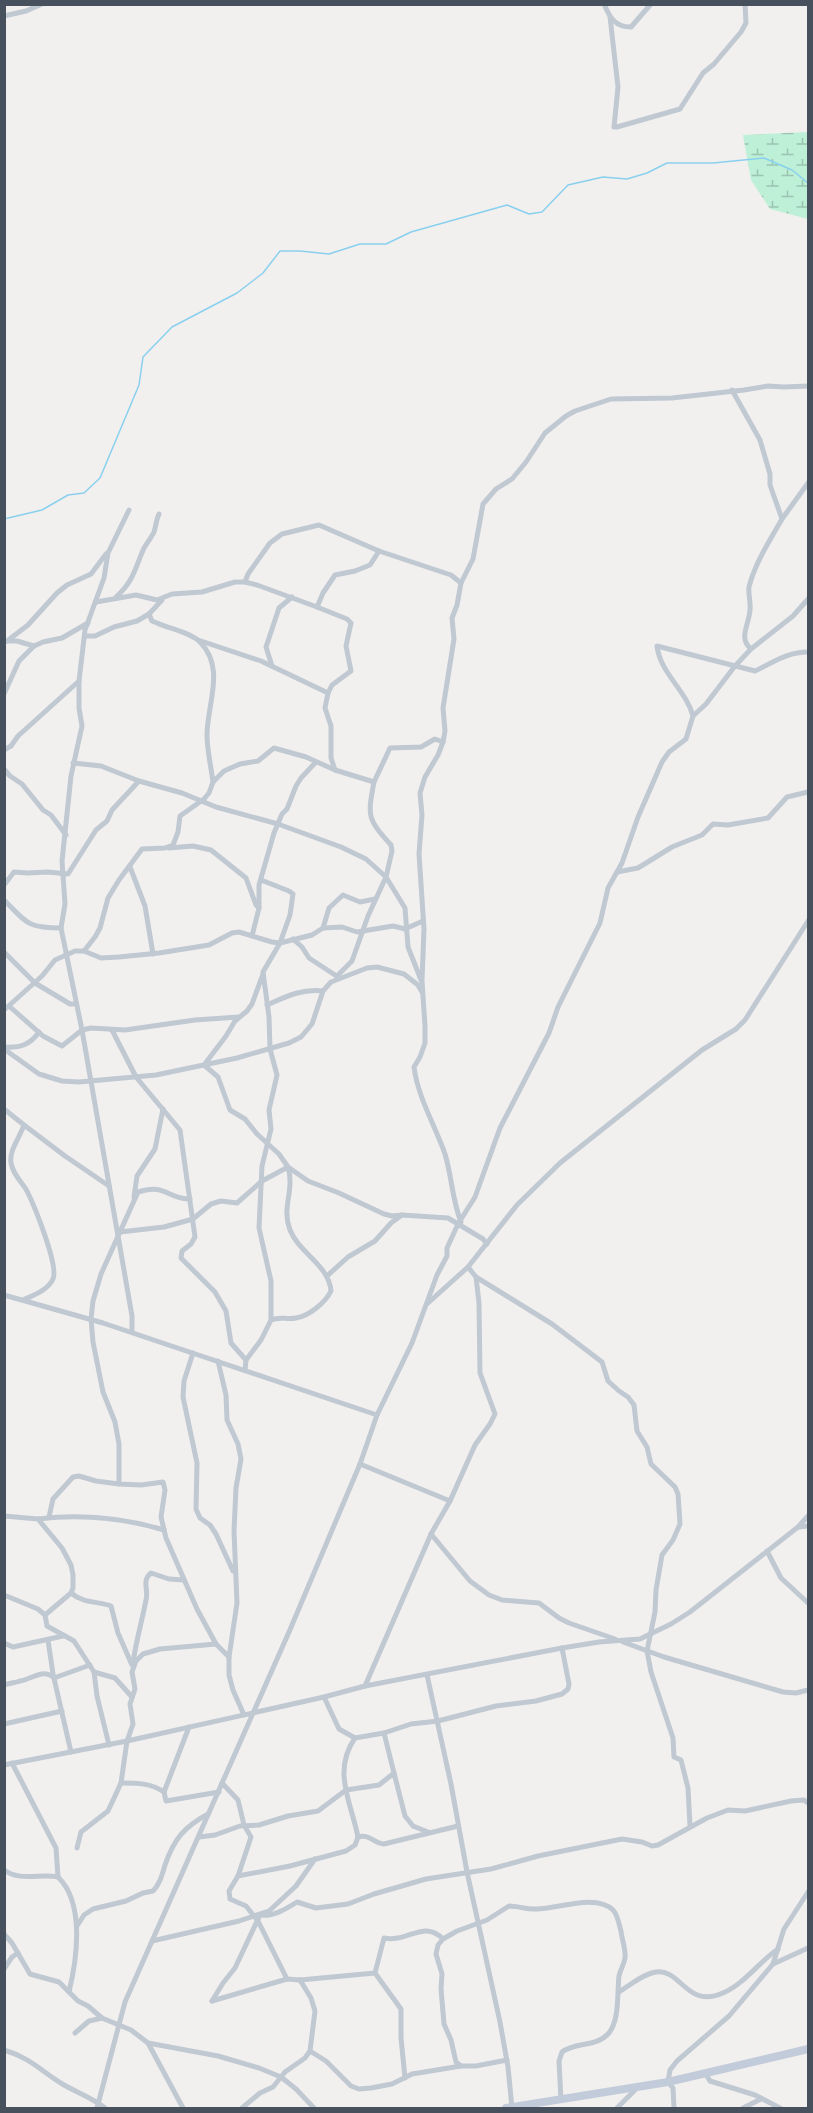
<svg xmlns="http://www.w3.org/2000/svg" width="813" height="2113" font-family="Cabin,sans-serif">
<style>
.wetland{fill:url(#wetland-marsh)}
.lines{fill:none;stroke-linecap:round;stroke-linejoin:round}
.stream{stroke:#89d0ee;stroke-width:1.5}
.street{stroke:#c0c8d2;stroke-width:5}
.secondary{stroke:#c2cbd9;stroke-width:8}
</style>
<defs>
<pattern id="wetland-marsh" width="20" height="14" patternUnits="userSpaceOnUse" patternTransform="scale(1.5)"><rect width="20" height="14" fill="#bdf0d6"/><path d="M1 5h8M5 5V1M11 12h8M15 12V8" fill="none" stroke="#9bc5b1"/></pattern>
</defs>
<rect width="100%" height="100%" fill="#f2f0ef"/>
<path class="wetland" d="M808 132V219L770 209 751 180 743 135Z"/>
<g class="lines">
<path class="stream" d="M4 519 42 510 68 495 84 493 100 478 139 385 143 357 172 327 237 293 263 273 280 251H300L329 254 360 244H386L411 232 507 205 529 214 542 212 568 185 603 177 627 179 647 173 667 163H713L764 158 792 170 808 183"/>
<g class="street">
<path d="M604 4C610 18 615 27 631 27L651 4"/>
<path d="M4 16 26 11 42 4"/>
<path d="M610 17 618 87 614 127H617L680 109 703 73 714 64 741 32 746 23 745 4"/>
<path d="M732 390 760 440 770 474V485L782 519C770 540 755 563 749 587 748 594 751 603 750 610 749 625 738 638 751 649"/>
<path d="M129 510 108 553 104 578 85 630 79 681V708L82 726 71 776 62 861 65 904 61 928 82 1030 132 1316V1332"/>
<path d="M782 519 808 483"/>
<path d="M245 582 248 574 270 543 282 534 319 525 379 551 451 575 461 583"/>
<path d="M116 597C134 581 135 568 144 548 147 543 151 538 154 532 156 526 156 520 159 514"/>
<path d="M96 602 136 595 157 600 172 594 202 592 235 582H245L257 585 317 607"/>
<path d="M149 614 152 621 157 623C170 629 190 632 200 642 226 668 207 704 207 735 207 750 211 766 213 782"/>
<path d="M85 636H95L114 627 137 621 149 614 162 600"/>
<path d="M198 640 261 661 328 693 325 708 331 726V758L335 770 374 782C367 818 368 819 391 845L392 851 386 877 368 916 352 961 337 976"/>
<path d="M7 641 28 625 57 593 67 585 91 574 106 554"/>
<path d="M7 641H17L34 646"/>
<path d="M272 666 266 647 279 608 292 597"/>
<path d="M328 693 332 685 351 671 346 646 351 623 347 619 317 607 323 593 335 575 355 571 370 565 379 551"/>
<path d="M4 694 19 661 34 646 43 642 62 638 88 623"/>
<path d="M693 716C686 690 660 673 657 646L755 671C774 662 787 652 808 652"/>
<path d="M4 750 11 746 18 736 79 681"/>
<path d="M73 763 101 766 139 781 182 793 216 807 278 824 341 847 366 859 386 877 405 908 408 947 421 980"/>
<path d="M4 769 10 776 22 784 43 810 51 815 66 835"/>
<path d="M374 782 390 748 421 747 435 739 443 742"/>
<path d="M169 848 193 846 211 850 246 878 256 905 259 908"/>
<path d="M130 867 145 906 153 954"/>
<path d="M617 872 638 868 672 847 702 835 713 824 728 825 768 818 787 797 808 792"/>
<path d="M261 880 289 891 293 894 290 915 280 943 263 972 269 1017 270 1049 277 1075 269 1110 271 1129 262 1166 259 1228 271 1281V1320"/>
<path d="M4 885 14 872 27 873 48 872 68 874 96 830 107 821 112 810 139 781"/>
<path d="M4 900C27 923 27 928 61 928"/>
<path d="M323 928 329 908 343 895 360 902 375 899"/>
<path d="M252 936 259 908V885L274 833 282 814 287 809 296 786 301 778 316 762"/>
<path d="M293 939 302 947 309 958 338 977"/>
<path d="M84 951 95 937 100 928 108 898 119 880 142 849 165 848 173 845 178 832 180 816 204 799 209 793 213 782 224 771 240 764 258 761 274 748 306 757 335 770"/>
<path d="M4 952 35 983 70 1004H76"/>
<path d="M263 974 252 1004 247 1011 235 1021 226 1036 204 1065 218 1077 230 1110 245 1119 257 1134 279 1154 288 1167 308 1181 339 1193 384 1214 392 1216 402 1215"/>
<path d="M267 1005C285 997 303 988 323 991"/>
<path d="M9 1006 43 1036 62 1046 82 1030 91 1028 125 1030 195 1020 239 1017"/>
<path d="M4 1010 42 976 55 960 75 951H84L101 958 119 957 159 953 209 945 232 933 239 932 272 942 280 943 312 935 323 928 342 927 357 932 393 926 405 929 423 921"/>
<path d="M112 1030 136 1077 180 1130 195 1237 191 1244 182 1251 181 1258 215 1292 226 1311 231 1343 246 1360"/>
<path d="M4 1047C20 1048 30 1045 39 1032"/>
<path d="M4 1049 39 1074 62 1081 79 1082 156 1075 237 1058 289 1043 301 1037 312 1024 323 991 331 982 367 968 377 967 404 974 418 985 422 992"/>
<path d="M4 1109 24 1125C20 1137 9 1150 11 1163 13 1175 22 1182 27 1191 34 1205 59 1266 53 1279 47 1291 34 1295 23 1300"/>
<path d="M24 1125 65 1156 109 1186"/>
<path d="M134 1197 137 1176 155 1149 163 1109"/>
<path d="M190 1199C167 1199 166 1183 138 1192L101 1274 93 1301 91 1319 93 1342 103 1392 115 1422 119 1444V1484L141 1485 163 1482 165 1490 161 1517 166 1538 197 1609 216 1644"/>
<path d="M461 1222C452 1200 452 1177 445 1154 435 1125 418 1098 414 1067L420 1057 425 1043V1026L422 981 424 929 419 854 422 815 420 793 425 777 438 755 443 742 445 731 443 708 454 639 452 618 457 605 461 583 473 559 483 504 496 489 512 479 526 462 545 433 566 416 575 411 611 399 672 398 744 390 768 386 784 387 808 386"/>
<path d="M120 1232 164 1227 193 1219 211 1204 221 1201 237 1203 262 1181 288 1167C295 1191 281 1207 290 1230 299 1253 329 1265 331 1291 325 1303 309 1316 296 1318 287 1320 280 1316 271 1320L261 1340 246 1360 245 1370"/>
<path d="M468 1267 476 1277 552 1324 602 1362 608 1381 619 1391 628 1397 634 1405 637 1431 647 1447 651 1464 675 1487 678 1494 680 1524 673 1540 662 1555 656 1590 655 1612 647 1651 651 1672 673 1738 674 1757 681 1760 688 1788 690 1826"/>
<path d="M327 1276 348 1257 375 1241 391 1223 402 1215 448 1218 483 1239 487 1244"/>
<path d="M4 1295 103 1323 377 1415"/>
<path d="M428 1303 468 1267 517 1205 560 1163 702 1050 736 1029 745 1020 808 921"/>
<path d="M193 1353 184 1381 183 1397 197 1463 196 1509 200 1518 210 1525 216 1534 233 1571"/>
<path d="M218 1361 226 1395 227 1420 238 1444 241 1459 236 1488 234 1531 237 1603 229 1657V1675L233 1690 244 1715"/>
<path d="M360 1464 450 1501 431 1534 365 1686"/>
<path d="M450 1501 475 1445 490 1424 495 1414 480 1373 479 1303 476 1277"/>
<path d="M4 1516 38 1519 62 1548 71 1565 73 1575V1588L71 1593 45 1615"/>
<path d="M49 1517 53 1499 73 1477 79 1476 96 1481 119 1484"/>
<path d="M38 1519C79 1514 124 1518 164 1530"/>
<path d="M798 1527 808 1516"/>
<path d="M431 1534 470 1581 489 1595 502 1600 539 1603 559 1618 569 1623 615 1639"/>
<path d="M767 1551 781 1578 808 1603"/>
<path d="M71 1593C84 1604 98 1601 111 1606L118 1633 132 1665"/>
<path d="M4 1595 38 1609 45 1615 47 1626 74 1641 94 1672 97 1696 109 1745"/>
<path d="M48 1640 53 1674 71 1752"/>
<path d="M623 1642 664 1657 783 1692 796 1693 808 1690"/>
<path d="M4 1643 13 1647 63 1636"/>
<path d="M133 1663C136 1641 142 1621 146 1600 149 1589 141 1581 151 1573L169 1579 184 1580"/>
<path d="M94 1672 115 1678 132 1697"/>
<path d="M427 1675 451 1784 467 1872 500 2022 508 2067 512 2108"/>
<path d="M4 1685C10 1683 15 1683 20 1681 32 1679 43 1668 54 1678L90 1665"/>
<path d="M324 1697 339 1729 355 1738C332 1771 351 1802 358 1837"/>
<path d="M4 1724 62 1711"/>
<path d="M189 1727 164 1792 166 1801 219 1792"/>
<path d="M384 1733 411 1724 438 1721 496 1706 536 1701 562 1694 568 1689 569 1684 562 1648"/>
<path d="M355 1738 384 1733 394 1773"/>
<path d="M12 1763 56 1848 58 1877C85 1903 77 1959 69 1992"/>
<path d="M4 1765 127 1741 324 1697 365 1686 562 1648 599 1642 640 1639 671 1624 690 1612 798 1527 808 1526"/>
<path d="M121 1783C137 1783 151 1783 164 1792"/>
<path d="M222 1783 238 1800 244 1825 251 1837 238 1876 229 1891 230 1899 246 1906 258 1921 287 1979"/>
<path d="M199 1837 215 1835 240 1826 259 1825 288 1816 318 1811 346 1790 379 1785 394 1773 405 1816 413 1826 428 1832"/>
<path d="M77 1848 81 1832 108 1811 121 1783 127 1741 133 1724 130 1704 135 1689 132 1672 136 1661 143 1654 160 1649 216 1644 229 1657"/>
<path d="M4 1870C20 1882 41 1873 58 1877"/>
<path d="M238 1876 290 1866 346 1851 355 1845 358 1837C369 1833 374 1844 384 1844L458 1826"/>
<path d="M77 1926 84 1915 93 1909 126 1901 143 1893 153 1891C160 1884 162 1875 165 1865 174 1839 184 1827 208 1814"/>
<path d="M4 1934 12 1943 30 1974 59 1982 78 2001 88 2006 102 2018 131 2030 148 2043 183 2108"/>
<path d="M152 1941 239 1921 269 1911 296 1886 315 1859"/>
<path d="M773 1964 808 1948"/>
<path d="M4 1969 12 1957 18 1953"/>
<path d="M375 1973 401 2009V2038L405 2078"/>
<path d="M619 1992C630 1985 643 1974 656 1972 682 1969 686 2009 723 1993 744 1984 759 1962 778 1949"/>
<path d="M212 2001 223 1983 235 1968 260 1915C273 1917 286 1909 297 1902L316 1908 348 1904 374 1894 426 1879 491 1869 538 1856 622 1839 642 1842 652 1846 658 1845 707 1818 728 1810 745 1811 791 1801 804 1800 808 1803"/>
<path d="M212 2001 287 1979 300 1980 375 1973 384 1938C407 1943 424 1919 443 1939"/>
<path d="M75 2033 89 2021 102 2018"/>
<path d="M148 2043 218 2056 259 2068 281 2077 296 2089 314 2108"/>
<path d="M4 2050C31 2058 42 2072 64 2085 78 2093 93 2098 105 2108"/>
<path d="M310 2051 326 2061 351 2086 359 2089 371 2088 392 2084 412 2074 461 2066"/>
<path d="M507 2060 476 2066H461L456 2062 451 2040 444 2024 441 1989 442 1974 436 1954 438 1945 443 1939 457 1931 487 1920 509 1906C519 1906 527 1910 537 1909 557 1909 596 1893 613 1910 618 1915 619 1925 621 1931 622 1940 626 1950 625 1958 624 1965 620 1970 619 1976 617 1992 620 2021 608 2034 596 2047 575 2042 562 2052L559 2061 561 2100"/>
<path d="M705 2073 710 2081 755 2095 780 2108"/>
<path d="M97 2108 125 2002 289 1632 360 1464 377 1415 412 1343 437 1275 447 1256V1248L458 1224 475 1197 500 1128 549 1033 558 1007 600 923 608 888 622 863 638 817 662 762 669 752 686 739 693 716 706 704 735 666 751 649 793 616 808 599"/>
<path d="M242 2108 260 2093 273 2087 285 2072 305 2058 310 2051 315 2011 311 1998 300 1980"/>
<path d="M617 2108 637 2088"/>
<path d="M674 2108 673 2088 668 2082 670 2070 677 2061 729 2016 773 1964 784 1929 808 1892"/>
<path d="M743 2108 761 2099"/>
</g>
<path class="secondary" d="M506 2108 668 2082 808 2049"/>
</g>
<rect width="813" height="2113" fill="none" stroke="#47515d" stroke-width="12"/>
</svg>
